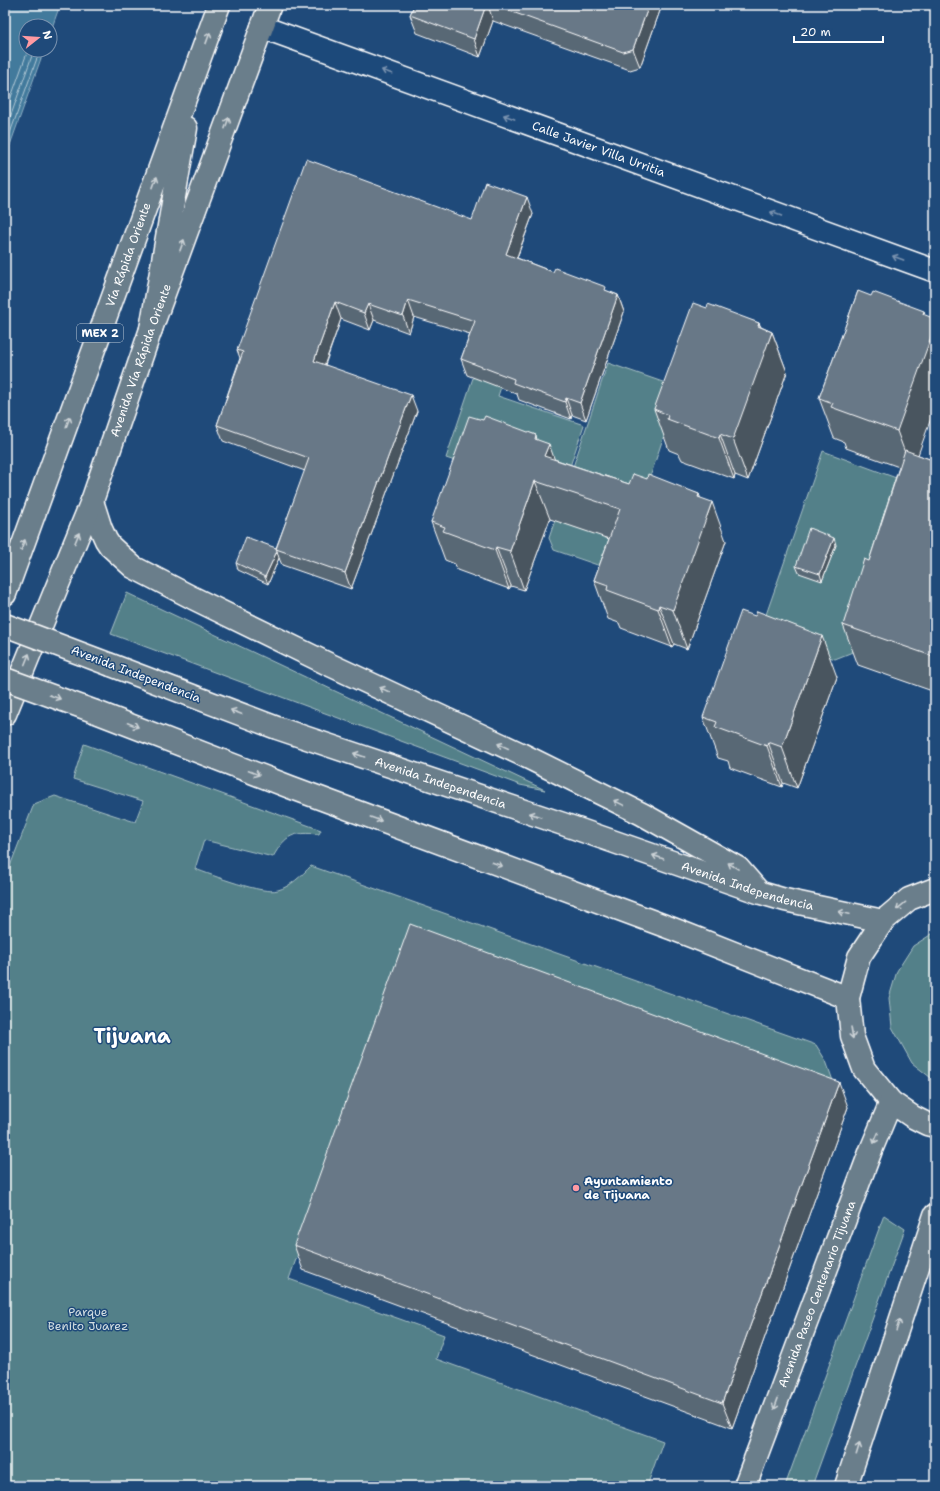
<svg xmlns="http://www.w3.org/2000/svg" width="940" height="1491" font-family="'Shantell Sans',sans-serif">
<style>
.green{fill:#528089;stroke:#a8c0c4}
.water{fill:#427a9c;stroke:#8eafc4}
.lines{fill:none;stroke-linecap:round;stroke-linejoin:round}
.shore{stroke:#b3cad7;stroke-width:1}
.minor-casing{stroke:#fff;stroke-width:25}
.major-casing{stroke:#fff;stroke-width:25}
.highway-casing{stroke:#fff;stroke-width:25}
.minor{stroke:#1f4a7a;stroke-width:22}
.major{stroke:#6b7e8b;stroke-width:22}
.highway{stroke:#6b7e8b;stroke-width:22}
.major-bridge-casing{stroke:#fff;stroke-width:25;stroke-linecap:butt}
.major-bridge{stroke:#6b7e8b;stroke-width:22}
.wall{fill:#596774;stroke:#fff}
.shaded-wall{fill:#48545e;stroke:#fff}
.building{fill:#677887;stroke:#fff}
.oneway{stroke:#cbd2d6}
.oneway2{stroke:#7992af}
.poi-dot{fill:#ff9aa2;stroke:#1f4a7a;stroke-width:1.5}
.labels{text-anchor:middle;stroke-width:3;stroke-linejoin:round;paint-order:stroke}
.shield{fill:#1f4a7a;stroke:#bcc9d7;stroke-width:1}
.shield-label{font-size:11px;font-weight:bold;fill:#fff}
.street-label{font-size:12px;fill:#fff;stroke:#1f4a7a}
.poi-label{font-size:12px;font-weight:bold;fill:#fff;stroke:#1f4a7a;text-anchor:start}
.park-label{font-size:12px;fill:#d4dfe2;stroke:#1f4a7a}
.town-label{font-size:20px;font-weight:bold;fill:#fff;stroke:#1f4a7a}
</style>
<rect width="100%" height="100%" fill="#1f4a7a"/>
<filter id="ink" filterUnits="userSpaceOnUse"><feTurbulence type="fractalNoise" baseFrequency=".025" numOctaves="2"/><feDisplacementMap in="SourceGraphic" scale="8" xChannelSelector="R" yChannelSelector="G"/><feConvolveMatrix kernelMatrix="1 2 1 2 8 2 1 2 1" color-interpolation-filters="sRGB"/></filter>
<g filter="url(#ink)">
<g class="green">
<path d="M608 363 680 388 620 566 612 570 554 550 549 538Z"/>
<path d="M477 366 505 375 498 396 584 425 564 484 470 466 446 458Z"/>
<path d="M823 451 907 482 855 651 835 659 760 632Z"/>
<path d="M127 593 545 790 520 785 111 634Z"/>
<path d="M84 744 321 830 319 834C293 832 286 834 273 857L204 840 195 869C212 875 263 895 278 890 290 887 302 875 311 866L816 1045 826 1061 838 1095 400 967 289 1279 444 1335 436 1359 663 1441 647 1486H5V879L34 804 55 796 135 822 143 801 73 779Z"/>
<path d="M935 932V1081L912 1063 892 1027 889 998 897 971 913 946Z"/>
<path d="M884 1215 905 1229 812 1486H785Z"/>
</g>
<path class="water" d="M5 5H60L50 33V26H26V50H44L5 159Z"/>
<g class="lines">
<g class="shore">
<path d="M5 114 28 50"/>
<path d="M5 132 34 50"/>
<path d="M5 147 40 50"/>
</g>
<defs>
<g id="minor">
<path id="s1" d="M262 27 935 271"/>
</g>
<g id="major">
<path d="M92 501 101 529 106 540 110 546 133 567 193 598 326 663 521 754 642 814 738 868 758 891"/>
<path id="s2" d="M111 665 277 728 563 824 761 893 785 900 883 921"/>
<path d="M96 712 290 787 673 929 848 998"/>
<path id="s3" d="M5 714 92 501 151 329 270 5"/>
<path d="M935 889 909 899 883 921 859 957 848 998 852 1036 864 1069 891 1102 913 1117 927 1124 935 1126"/>
<path id="s4" d="M745 1486 871 1150 891 1102"/>
<path d="M846 1486 935 1215"/>
</g>
<g id="highway">
<path d="M151 329 186 128"/>
<path id="s5" d="M5 594 219 5"/>
</g>
</defs>
<use href="#minor" class="minor-casing"/>
<use href="#major" class="major-casing"/>
<use href="#highway" class="highway-casing"/>
<use href="#minor" class="minor"/>
<use href="#major" class="major"/>
<use href="#highway" class="highway"/>
<defs>
<g id="major-bridge">
<path d="M5 625 111 665"/>
<path d="M5 679 96 712"/>
</g>
</defs>
<use href="#major-bridge" class="major-bridge-casing"/>
<use href="#major-bridge" class="major-bridge"/>
</g>
<g class="wall">
<path d="M414 5H662L640 67 630 70 493 21 480 57 417 33 410 15Z"/>
<path d="M533 214 517 258 553 272 618 295 624 312 586 420 572 415 571 419 519 400 517 394 467 375 461 359 470 334 414 317 409 333 374 320 370 330 341 319 325 365 417 411 351 589 282 565 279 558 268 584 238 570 236 563 276 548 305 471 223 441 217 425 240 358 237 350 472 220Z"/>
<path d="M858 291 918 455 935 461V692L858 665 843 625 869 561 899 467 846 448 844 442 834 438 819 398Z"/>
<path d="M707 308 759 323 761 327 772 332 787 372 748 480 735 475 734 479 682 460 679 454 669 450 654 409Z"/>
<path d="M483 420 536 435 537 440 554 459 629 484 647 479 699 494 700 498 726 541 687 649 674 644 672 647 621 628 619 623 608 619 594 580 609 539 550 519 524 590 511 586 509 589 457 570 455 564 445 560 431 522Z"/>
<path d="M836 545 822 581 799 573 796 566Z"/>
<path d="M837 677 797 788 783 783 782 787 730 768 728 761 718 758 703 717Z"/>
<path d="M848 1107 732 1428 303 1270 294 1245Z"/>
</g>
<g class="shaded-wall">
<path d="M486 5H488L493 21 480 57 474 39Z"/>
<path d="M649 5H662L640 67 633 49Z"/>
<path d="M527 197 533 214 512 270 506 254Z"/>
<path d="M618 295 624 312 586 420 580 403Z"/>
<path d="M408 300 414 317 409 333 403 316Z"/>
<path d="M335 302 341 319 320 377 314 361Z"/>
<path d="M368 304 374 320 370 330 364 313Z"/>
<path d="M924 311 932 333 935 326V407L912 472 897 431Z"/>
<path d="M759 323 767 345 772 332 787 372 748 480 733 439 758 326Z"/>
<path d="M411 395 417 411 351 589 345 573Z"/>
<path d="M566 398 572 415 571 419 565 402Z"/>
<path d="M720 434 735 475 734 479 719 438Z"/>
<path d="M549 444 563 483 544 456Z"/>
<path d="M535 481 550 519 524 590 510 551Z"/>
<path d="M699 494 707 516 712 502 726 541 687 649 673 610Z"/>
<path d="M834 538 836 545 822 581 820 574Z"/>
<path d="M496 547 511 586 509 589 495 550Z"/>
<path d="M277 551 279 558 268 584 265 577Z"/>
<path d="M659 605 674 644 672 647 658 609Z"/>
<path d="M822 636 837 677 797 788 782 747Z"/>
<path d="M768 742 783 783 782 787 767 746Z"/>
<path d="M839 1082 848 1107 732 1428 722 1403Z"/>
</g>
<g class="building">
<path d="M414 5H486L474 39 410 15Z"/>
<path d="M493 5H649L633 49 623 52Z"/>
<path d="M306 159 472 220 485 182 527 197 506 254 553 272 555 268 606 287 605 290 618 295 580 403 566 398 565 402 513 383 514 379 461 359 475 321 408 300 403 316 368 304 364 313 335 302 314 361 411 395 345 573 276 549 309 458 217 425 243 352 237 350Z"/>
<path d="M858 291 871 296 873 292 924 311 923 314 935 319V326L897 431 831 407 833 403 819 398Z"/>
<path d="M693 303 707 308 708 304 759 323 758 326 772 332 733 439 720 434 719 438 667 419 668 415 654 409Z"/>
<path d="M469 416 483 420 485 416 536 435 535 439 549 444 544 456 629 484 633 474 647 479 648 474 699 494 698 497 712 502 673 610 659 605 658 609 607 590 608 585 594 580 620 509 535 481 510 551 496 547 495 550 443 531 445 527 431 522Z"/>
<path d="M905 450 935 461V657L843 625 864 559 869 561Z"/>
<path d="M809 528 834 538 820 574 796 566Z"/>
<path d="M246 537 276 548 277 551 265 577 236 563Z"/>
<path d="M741 611 755 616 757 611 822 636 782 747 768 742 767 746 715 727 717 722 703 717Z"/>
<path d="M410 924 839 1082 722 1403 294 1245Z"/>
</g>
<defs><path id="oneway-shaft" d="M-6 0H5M1.5-3L5.5 0L1.5 3" fill="none" stroke-width="1.6" stroke-linecap="round" stroke-linejoin="round"/></defs>
<g class="oneway">
<use href="#oneway-shaft" transform="translate(208 38) rotate(-70)"/>
<use href="#oneway-shaft" transform="translate(227 123) rotate(-70)"/>
<use href="#oneway-shaft" transform="translate(155 182) rotate(-70)"/>
<use href="#oneway-shaft" transform="translate(182 245) rotate(-70)"/>
<use href="#oneway-shaft" transform="translate(68 422) rotate(-70)"/>
<use href="#oneway-shaft" transform="translate(77 538) rotate(-68)"/>
<use href="#oneway-shaft" transform="translate(23 545) rotate(-70)"/>
<use href="#oneway-shaft" transform="translate(27 659) rotate(-68)"/>
<use href="#oneway-shaft" transform="translate(385 690) rotate(-155)"/>
<use href="#oneway-shaft" transform="translate(55 697) rotate(20)"/>
<use href="#oneway-shaft" transform="translate(236 712) rotate(-159)"/>
<use href="#oneway-shaft" transform="translate(133 725) rotate(22)"/>
<use href="#oneway-shaft" transform="translate(503 746) rotate(-155)"/>
<use href="#oneway-shaft" transform="translate(359 755) rotate(-161)"/>
<use href="#oneway-shaft" transform="translate(254 773) rotate(22)"/>
<use href="#oneway-shaft" transform="translate(619 803) rotate(-154)"/>
<use href="#oneway-shaft" transform="translate(535 815) rotate(-161)"/>
<use href="#oneway-shaft" transform="translate(376 819) rotate(20)"/>
<use href="#oneway-shaft" transform="translate(658 857) rotate(-161)"/>
<use href="#oneway-shaft" transform="translate(497 864) rotate(20)"/>
<use href="#oneway-shaft" transform="translate(733 866) rotate(-148)"/>
<use href="#oneway-shaft" transform="translate(901 906) rotate(141)"/>
<use href="#oneway-shaft" transform="translate(844 913) rotate(-168)"/>
<use href="#oneway-shaft" transform="translate(852 1033) rotate(81)"/>
<use href="#oneway-shaft" transform="translate(876 1138) rotate(113)"/>
<use href="#oneway-shaft" transform="translate(898 1325) rotate(-72)"/>
<use href="#oneway-shaft" transform="translate(776 1404) rotate(110)"/>
<use href="#oneway-shaft" transform="translate(858 1449) rotate(-73)"/>
</g>
<g class="oneway2">
<use href="#oneway-shaft" transform="translate(387 72) rotate(-160)"/>
<use href="#oneway-shaft" transform="translate(509 117) rotate(-160)"/>
<use href="#oneway-shaft" transform="translate(776 214) rotate(-160)"/>
<use href="#oneway-shaft" transform="translate(898 258) rotate(-160)"/>
</g>
</g>
<circle class="poi-dot" cx="576" cy="1188" r="4"/>
<g class="labels">
<rect class="shield" x="77" y="324" width="46" height="18" rx="3"/>
<g class="shield-label">
<text x="100" y="337">MEX 2</text>
</g>
<g class="street-label">
<text dy="4" stroke="none"><textPath href="#s1" startOffset="358">Calle Javier Villa Urritia</textPath></text>
<text dy="4" stroke="none"><textPath href="#s5" startOffset="361">Vía Rápida Oriente</textPath></text>
<text dy="4" stroke="none"><textPath href="#s3" startOffset="379">Avenida Vía Rápida Oriente</textPath></text>
<text transform="translate(136 674) rotate(21)" y="4">Avenida Independencia</text>
<text dy="4" stroke="none"><textPath href="#s2" startOffset="350">Avenida Independencia</textPath></text>
<text dy="4" stroke="none"><textPath href="#s2" startOffset="674">Avenida Independencia</textPath></text>
<text dy="4" stroke="none"><textPath href="#s4" startOffset="205">Avenida Paseo Centenario Tijuana</textPath></text>
</g>
<g class="poi-label">
<text x="584" y="1185">Ayuntamiento<tspan x="584" dy="14">de Tijuana</tspan></text>
</g>
<g class="park-label">
<text x="88" y="1316">Parque<tspan x="88" dy="14">Benito Juarez</tspan></text>
</g>
<g class="town-label">
<text x="132" y="1043">Tijuana</text>
</g>
</g>
<rect width="940" height="1491" fill="none" stroke="#1f4a7a" stroke-width="20"/>
<rect x="10" y="10" width="920" height="1471" fill="none" stroke="#fff" stroke-width="1.5" filter="url(#ink)"/>
<g transform="translate(38 38) rotate(73)"><circle r="19" fill="#1f4a7a" stroke="#7992af"/>
<path d="M0-3L7 15L0 10L-7 15Z" fill="#ff9aa2"/>
<text y="-6" font-size="11" font-weight="bold" text-anchor="middle" fill="#ffffff">N</text>
</g>
<path d="M794 36v6h89v-6" fill="none" stroke="#ffffff" stroke-width="2"/>
<text x="800" y="36" font-size="12" fill="#ffffff" stroke="#1f4a7a" stroke-width="3" paint-order="stroke">20 m</text>
</svg>
